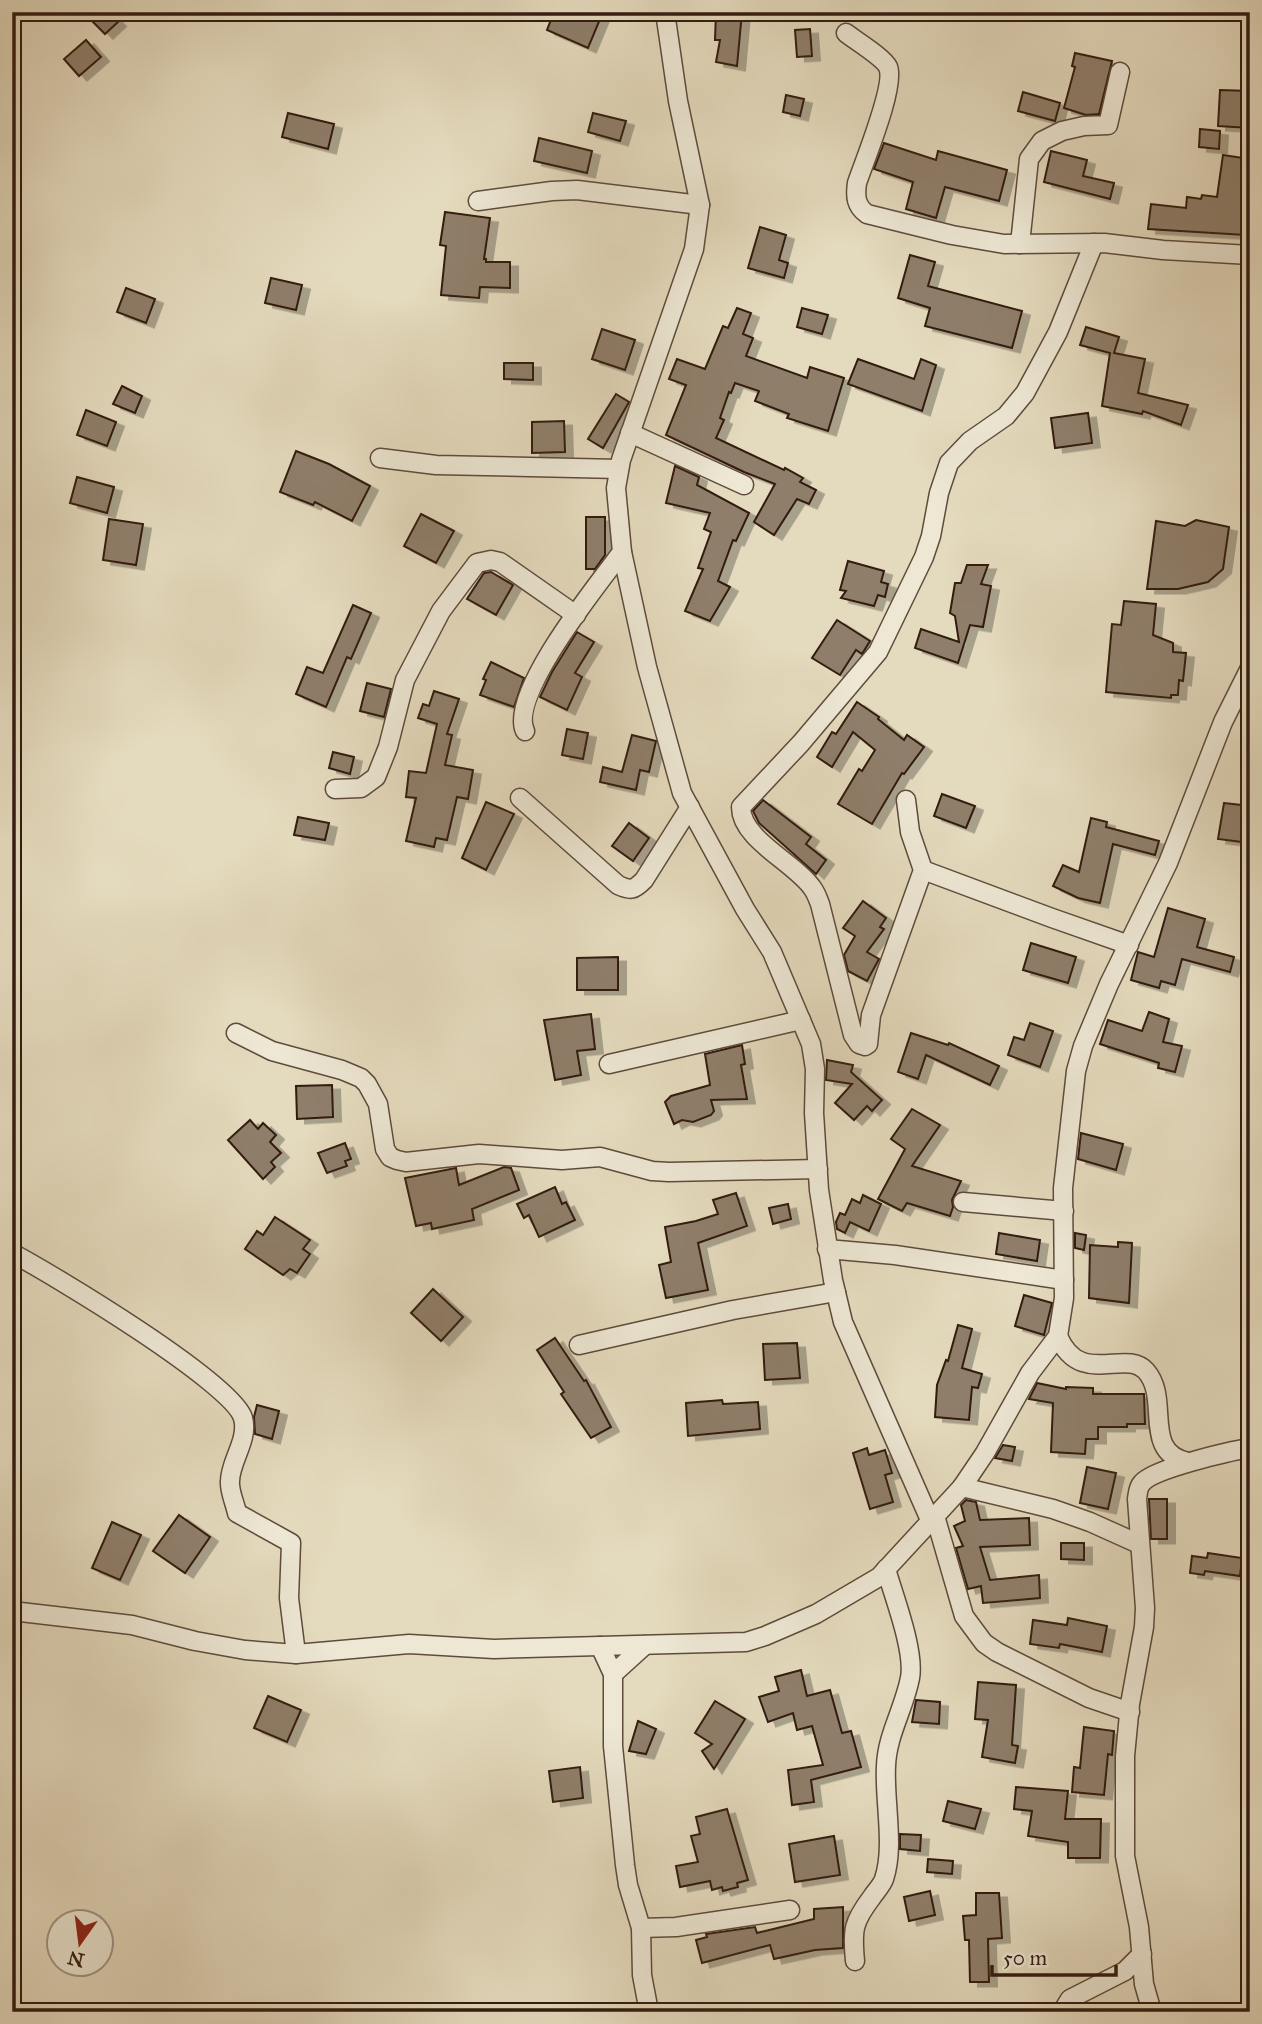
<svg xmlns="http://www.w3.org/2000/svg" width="1262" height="2024" font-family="'IM FELL Great Primer',serif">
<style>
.building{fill:#8f7e6a;stroke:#321b11;stroke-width:2;filter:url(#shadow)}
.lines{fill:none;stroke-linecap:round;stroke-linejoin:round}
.street-casing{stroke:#5e4b3c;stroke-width:21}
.street{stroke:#ede7d4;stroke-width:18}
</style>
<defs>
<filter id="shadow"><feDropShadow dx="8" dy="4.5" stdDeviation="0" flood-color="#0004"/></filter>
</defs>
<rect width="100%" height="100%" fill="#e4dabd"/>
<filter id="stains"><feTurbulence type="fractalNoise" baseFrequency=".00286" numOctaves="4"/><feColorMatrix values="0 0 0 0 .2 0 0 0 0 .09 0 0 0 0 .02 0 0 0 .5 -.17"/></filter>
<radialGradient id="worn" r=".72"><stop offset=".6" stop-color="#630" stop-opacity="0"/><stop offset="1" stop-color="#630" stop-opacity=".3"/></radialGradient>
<g class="building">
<path d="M103 12H108L118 22 105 34 93 22Z"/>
<path d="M554 12H603L588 48 547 30Z"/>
<path d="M716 12H742L737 66 716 62 720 40H715Z"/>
<path d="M810 29 812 56 797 57 795 30Z"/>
<path d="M86 40 101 57 79 76 64 59Z"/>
<path d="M1075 53 1112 61 1099 114 1086 115 1064 108 1075 67 1072 66Z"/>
<path d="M1220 90 1250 91V128L1218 126Z"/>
<path d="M1023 92 1060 103 1055 121 1018 111Z"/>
<path d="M786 95 804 99 800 116 783 112Z"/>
<path d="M288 113 334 124 328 149 282 137Z"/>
<path d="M593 113 626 121 620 141 588 132Z"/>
<path d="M1200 129 1220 131 1219 149 1199 147Z"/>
<path d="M539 138 592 151 587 173 534 161Z"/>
<path d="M884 143 936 160 938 151 1007 170 999 201 945 187 936 218 906 209 913 182 874 169Z"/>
<path d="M1051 151 1087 160 1083 176 1114 183 1110 199 1044 182Z"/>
<path d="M1223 155 1250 159V192L1245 235 1148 229 1151 204 1186 208 1187 197 1201 199 1202 195 1217 197Z"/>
<path d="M445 212 490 218 484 259H486V262H510V288L480 287 479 298 441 295 446 246 440 245Z"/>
<path d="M760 227 786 235 779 260 788 263 784 278 748 268Z"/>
<path d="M910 255 935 262 928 286 1022 311 1012 348 925 326 930 308 898 298Z"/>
<path d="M271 278 302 285 296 310 265 303Z"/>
<path d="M126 288 155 299 146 323 117 312Z"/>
<path d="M737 308 751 313 743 334 753 338 746 356 807 378 810 367 844 378 828 431 787 418 789 414 755 401 759 391 735 383 731 393 729 392 720 418 724 420 716 438 784 470 785 468 803 478 800 482 816 490 809 504 797 499 774 535 754 522 775 484 744 472 666 435 686 385 669 379 677 359 705 369 723 326 728 328Z"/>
<path d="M802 308 828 315 822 334 797 327Z"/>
<path d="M1086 327 1119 337 1114 353 1145 359 1138 393 1188 405 1181 425 1143 411 1142 414 1102 406 1110 353 1080 345Z"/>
<path d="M602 329 635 340 625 370 592 359Z"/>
<path d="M858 359 914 379 921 359 936 365 922 411 848 384Z"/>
<path d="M504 363H533V380L504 379Z"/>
<path d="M122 386 142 396 135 413 113 404Z"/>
<path d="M616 394 629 402 603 448 588 439Z"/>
<path d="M86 410 116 422 107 446 77 435Z"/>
<path d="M1088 413 1092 443 1055 448 1051 418Z"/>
<path d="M564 421 565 452 532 453V422Z"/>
<path d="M296 451 329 464 370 486 352 521 315 502 313 505 280 492Z"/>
<path d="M675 466 699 477 697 485 749 513 736 541 733 540 718 581 730 587 710 621 685 611 703 569 698 568 711 532 704 529 710 513 666 503Z"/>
<path d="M77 477 114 487 107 513 70 503Z"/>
<path d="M421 514 454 531 436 563 404 546Z"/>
<path d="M586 517H605V555L595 569H586Z"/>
<path d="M109 519 143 524 136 565 103 560Z"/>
<path d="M1196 520 1229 527 1223 569 1208 582 1178 589H1147L1156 521 1185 526Z"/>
<path d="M848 561 884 571 881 582 888 584 885 597 878 595 874 606 841 598 846 591 840 590Z"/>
<path d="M967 565H988L981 584 991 586 983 627 970 625 958 663 915 648 921 629 959 642 955 616 950 613 955 583H961Z"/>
<path d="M491 572 513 585 496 615 467 599 484 573Z"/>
<path d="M1124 601 1156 604 1153 635 1173 643V652L1186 653 1183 681 1179 680 1178 695H1171V698L1106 692 1112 624 1121 625Z"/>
<path d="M353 605 371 613 351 659 347 657 326 707 296 694 307 667 323 673Z"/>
<path d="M837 620 870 641 862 654 856 650 840 675 812 658Z"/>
<path d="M577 632 594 642 575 673 582 677 567 710 540 697 552 672Z"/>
<path d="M491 662 524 678 514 707 480 695 486 680 483 679Z"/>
<path d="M367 683 391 689 384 717 360 711Z"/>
<path d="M434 691 459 699 447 734 452 735 445 765 473 770 468 799 457 797 447 840 436 838 434 847 406 841 416 798 406 797 409 771 426 773 437 724 418 718 423 704 429 706Z"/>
<path d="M857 702 879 717 878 719 904 740 907 735 924 747 904 774 902 773 872 824 838 804 859 769 862 771 875 750 853 732 832 767 817 757 832 732 836 734Z"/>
<path d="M567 729 588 733 583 759 562 755Z"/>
<path d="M632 735 656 741 649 772 640 770 636 790 600 782 603 767 622 772Z"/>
<path d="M333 752 354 757 350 774 329 768Z"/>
<path d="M942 794 975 806 966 828 934 816Z"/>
<path d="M763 800 811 837 806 844 826 860 816 874 759 823 753 811Z"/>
<path d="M486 802 514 814 486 870 462 858Z"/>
<path d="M1224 803 1250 806V843L1218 839Z"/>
<path d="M298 817 329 823 325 840 294 835Z"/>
<path d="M1091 818 1107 822 1106 827 1159 841 1155 855 1113 844 1100 903 1078 898 1053 886 1063 865 1079 872Z"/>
<path d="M629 823 649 838 633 861 612 846Z"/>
<path d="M863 901 886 918 880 927 884 929 867 952 879 959 867 981 848 971 844 955 855 936 843 928Z"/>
<path d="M1168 908 1205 919 1197 947 1234 957 1230 972 1182 959 1175 985 1161 981 1159 988 1131 980 1138 952 1154 957Z"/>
<path d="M1031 943 1076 957 1068 983 1023 970Z"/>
<path d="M618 957V990H577V958Z"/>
<path d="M1149 1012 1169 1019 1163 1042 1182 1046 1175 1072 1158 1068 1159 1063 1100 1044 1108 1020 1142 1031Z"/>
<path d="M591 1014 595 1049 577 1051 581 1075 555 1080 544 1020Z"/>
<path d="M1030 1023 1053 1031 1040 1067 1008 1055 1014 1037 1024 1040Z"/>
<path d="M911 1033 948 1045 949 1043 999 1066 990 1085 926 1055 918 1079 898 1072Z"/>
<path d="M742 1045 745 1064 741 1065 747 1099 711 1100 714 1111 711 1115 693 1122 682 1120 674 1124 665 1102 671 1096 710 1085 705 1054Z"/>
<path d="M827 1060 853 1065 851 1072 882 1100 872 1111 867 1106 854 1120 835 1103 852 1084 826 1080Z"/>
<path d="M332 1085 333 1117 297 1119 296 1086Z"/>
<path d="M912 1109 940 1125 912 1166 961 1181 952 1200 953 1207 950 1216 907 1203 902 1211 878 1199 905 1149 891 1139Z"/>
<path d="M250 1120 258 1129 263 1123 276 1135 270 1142 281 1153 271 1162 275 1167 263 1179 228 1140Z"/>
<path d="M1081 1133 1123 1144 1116 1170 1078 1159Z"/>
<path d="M345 1143 351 1159 345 1161 347 1166 327 1173 318 1153Z"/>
<path d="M504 1167 511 1168 519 1190 472 1209 474 1220 432 1229 431 1223 416 1226 405 1178 456 1168 459 1185Z"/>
<path d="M555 1187 562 1204 566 1202 575 1220 539 1237 529 1215 524 1218 517 1204Z"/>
<path d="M736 1193 747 1226 698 1243 708 1290 666 1298 659 1265 671 1262 665 1227 696 1221 718 1214 713 1200Z"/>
<path d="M863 1195 881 1204 869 1231 850 1222 845 1233 837 1229 836 1222 840 1213 845 1215 852 1199 860 1203Z"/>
<path d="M788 1204 791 1219 773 1224 769 1208Z"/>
<path d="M275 1217 310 1240 303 1249 310 1254 297 1273 290 1269 283 1275 245 1249 257 1231 263 1235Z"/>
<path d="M999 1233 1040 1240 1037 1261 996 1254Z"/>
<path d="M1075 1233 1086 1235 1084 1250 1075 1248Z"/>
<path d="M1118 1242 1132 1243 1129 1303 1089 1298 1090 1245 1118 1247Z"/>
<path d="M433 1289 463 1317 441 1341 411 1313Z"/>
<path d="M1024 1295 1052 1303 1044 1335 1015 1326Z"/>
<path d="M958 1325 972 1329 962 1368 982 1374 978 1388 972 1387 969 1420 935 1417 937 1385 946 1360 948 1361Z"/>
<path d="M555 1338 584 1381 586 1380 611 1427 591 1438 561 1394 564 1392 537 1350Z"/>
<path d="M797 1343 800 1378 765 1380 763 1344Z"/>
<path d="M1037 1383 1066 1389V1387L1093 1388V1394H1144L1145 1424H1127V1427H1098V1439H1086L1085 1454 1051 1452 1053 1403 1029 1399Z"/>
<path d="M722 1400 723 1404 758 1402 760 1429 688 1436 686 1403Z"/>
<path d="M257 1405 279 1411 272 1439 255 1434 254 1417Z"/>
<path d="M1003 1445 1015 1447 1012 1461 995 1458Z"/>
<path d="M867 1448 869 1455 885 1450 892 1473 885 1475 893 1502 870 1509 853 1453Z"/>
<path d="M1087 1467 1116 1473 1108 1509 1080 1503Z"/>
<path d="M1149 1499H1167V1539H1151Z"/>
<path d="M966 1500 976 1502 980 1520 1029 1518 1030 1545 980 1547 990 1580 1039 1575 1040 1598 983 1603 981 1586 968 1589 956 1548 963 1546 954 1526 965 1521 961 1505Z"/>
<path d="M179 1515 210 1537 185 1573 153 1551Z"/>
<path d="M112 1522 141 1535 120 1580 92 1568Z"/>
<path d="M1061 1543H1084V1560L1061 1559Z"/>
<path d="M1208 1553 1242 1558 1240 1576 1205 1571 1204 1575 1190 1573 1192 1556 1207 1558Z"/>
<path d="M1068 1618 1107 1626 1102 1652 1060 1644 1059 1648 1030 1644 1033 1620 1067 1625Z"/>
<path d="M801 1670 807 1696 830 1690 842 1733 851 1731 861 1767 811 1780 814 1802 792 1805 788 1770 823 1765 812 1726 797 1730 793 1713 768 1722 759 1697 779 1691 775 1677Z"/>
<path d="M978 1682 1016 1685 1012 1745 1018 1746 1015 1763 982 1757 988 1720 975 1719Z"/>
<path d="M268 1696 301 1710 287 1742 254 1728Z"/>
<path d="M916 1700 940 1702 939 1724 912 1722Z"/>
<path d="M715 1701 745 1719 714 1769 702 1751 712 1744 695 1733Z"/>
<path d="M638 1721 656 1729 646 1754 629 1751Z"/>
<path d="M1084 1727 1114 1731 1112 1755 1108 1754 1104 1795 1072 1792 1074 1767 1080 1768Z"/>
<path d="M580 1767 583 1798 553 1802 549 1771Z"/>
<path d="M1016 1787 1068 1791 1065 1819H1101L1100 1858H1068V1842L1028 1836 1032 1811 1014 1809Z"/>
<path d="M948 1801 981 1809 975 1829 943 1821Z"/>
<path d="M727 1809 748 1880 737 1883 738 1887 723 1891 722 1887 712 1890 710 1881 680 1887 676 1866 698 1862 691 1836 700 1834 696 1817Z"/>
<path d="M900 1834 921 1835 920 1851 900 1849Z"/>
<path d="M834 1836 840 1875 795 1882 789 1844Z"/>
<path d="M928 1859 953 1861 952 1874 927 1872Z"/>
<path d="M930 1891 935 1915 909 1921 904 1897Z"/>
<path d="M976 1893H999L1002 1938 988 1939 989 1982H970L969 1940H965L963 1916 976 1915Z"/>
<path d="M843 1907V1948L815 1950 774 1959 770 1945 702 1963 696 1940 707 1937 706 1934 755 1927 757 1933 814 1919V1909Z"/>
</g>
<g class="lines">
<defs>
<g id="street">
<path d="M665 12 678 101 700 205 694 249 621 460 616 488 622 552 647 667 682 793 745 909 772 952 811 1044 815 1069 814 1113 819 1190 833 1280 843 1322 930 1520"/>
<path d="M846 33C856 41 883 57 888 67 896 85 864 162 857 183 855 197 856 206 867 214L952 235 1004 244 1104 243 1163 250 1250 255"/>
<path d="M478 201 552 191 577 190 700 205"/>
<path d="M1020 244 1029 159 1042 141 1062 131 1084 126 1108 125 1120 72"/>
<path d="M630 433 744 485"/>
<path d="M380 458 436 465 619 469"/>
<path d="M525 731C508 695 598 584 622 552"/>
<path d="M335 789 361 788 376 777 388 747 405 680 441 611 477 563 491 560 500 562 576 615"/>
<path d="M520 798 618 885C631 891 634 890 644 880L690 807"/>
<path d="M906 800 910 832 923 870 871 1015 868 1044 865 1046 859 1044 853 1035 820 904C818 899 816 893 813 889 796 863 741 840 741 807L801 743 878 652 924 557 931 536 939 493 949 463 970 441 1006 416 1025 393 1058 332 1094 243"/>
<path d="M923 870 1052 918 1129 945"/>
<path d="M236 1033 272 1051 342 1070 361 1078 367 1084 378 1104 385 1149 390 1157 397 1160 406 1162 479 1154 562 1160 600 1157 652 1171 669 1172 818 1169"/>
<path d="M609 1064 801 1020"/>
<path d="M963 1202 1064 1211"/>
<path d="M827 1249 895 1255 1064 1280"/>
<path d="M12 1253C52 1274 233 1383 243 1418 249 1440 230 1461 230 1481 229 1491 235 1503 237 1513L291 1543 289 1598 296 1654"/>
<path d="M1058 1336C1080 1388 1125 1348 1146 1371 1171 1399 1141 1452 1188 1462"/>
<path d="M579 1345 733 1310 836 1292"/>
<path d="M962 1487 1053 1509 1090 1522 1139 1544"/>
<path d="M935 1516 964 1616 984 1643 997 1652 1089 1698 1130 1712"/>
<path d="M12 1611 132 1625 195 1641 245 1650 296 1654 409 1644 494 1649 746 1642 765 1636 816 1614 879 1577 962 1487 985 1453 1030 1373 1058 1336 1064 1298 1063 1188 1076 1071 1083 1046 1109 984 1168 863 1223 722 1250 668"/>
<path d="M600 1646 613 1674V1746L625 1865 628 1885 641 1928 642 1975 649 2012"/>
<path d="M613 1674 645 1645"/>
<path d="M641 1928 676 1927 790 1910"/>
<path d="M855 1961C852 1930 853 1922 872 1897 876 1891 882 1885 884 1879 895 1847 884 1800 886 1766 887 1735 904 1709 910 1678 915 1651 894 1597 886 1569"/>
<path d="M1062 2012 1070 1999 1125 1971 1142 1954"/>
<path d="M1152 2012 1144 1984 1139 1927 1125 1856V1756L1130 1704 1144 1627 1145 1608 1137 1499C1138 1493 1138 1487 1142 1483 1153 1469 1230 1451 1250 1448"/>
</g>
</defs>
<use href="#street" class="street-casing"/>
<use href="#street" class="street"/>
</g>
<rect width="1262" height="2024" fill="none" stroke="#e4dabd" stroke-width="42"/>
<rect x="14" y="14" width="1234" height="1996" fill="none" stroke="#321b11" stroke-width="3.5"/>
<rect x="21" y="21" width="1220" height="1982" fill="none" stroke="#321b11" stroke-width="2"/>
<g transform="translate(80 1943) rotate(194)"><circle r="33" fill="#ede7d4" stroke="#a29586" stroke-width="2"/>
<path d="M0-5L12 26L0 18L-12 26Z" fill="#8f2418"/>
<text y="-10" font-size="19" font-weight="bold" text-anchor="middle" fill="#321b11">N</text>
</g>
<path d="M992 1965v10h124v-10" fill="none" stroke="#321b11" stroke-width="3.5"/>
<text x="1003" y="1965" font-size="21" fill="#321b11" stroke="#ede7d4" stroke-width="5" paint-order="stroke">50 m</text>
<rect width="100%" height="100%" filter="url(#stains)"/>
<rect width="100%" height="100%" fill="url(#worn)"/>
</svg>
